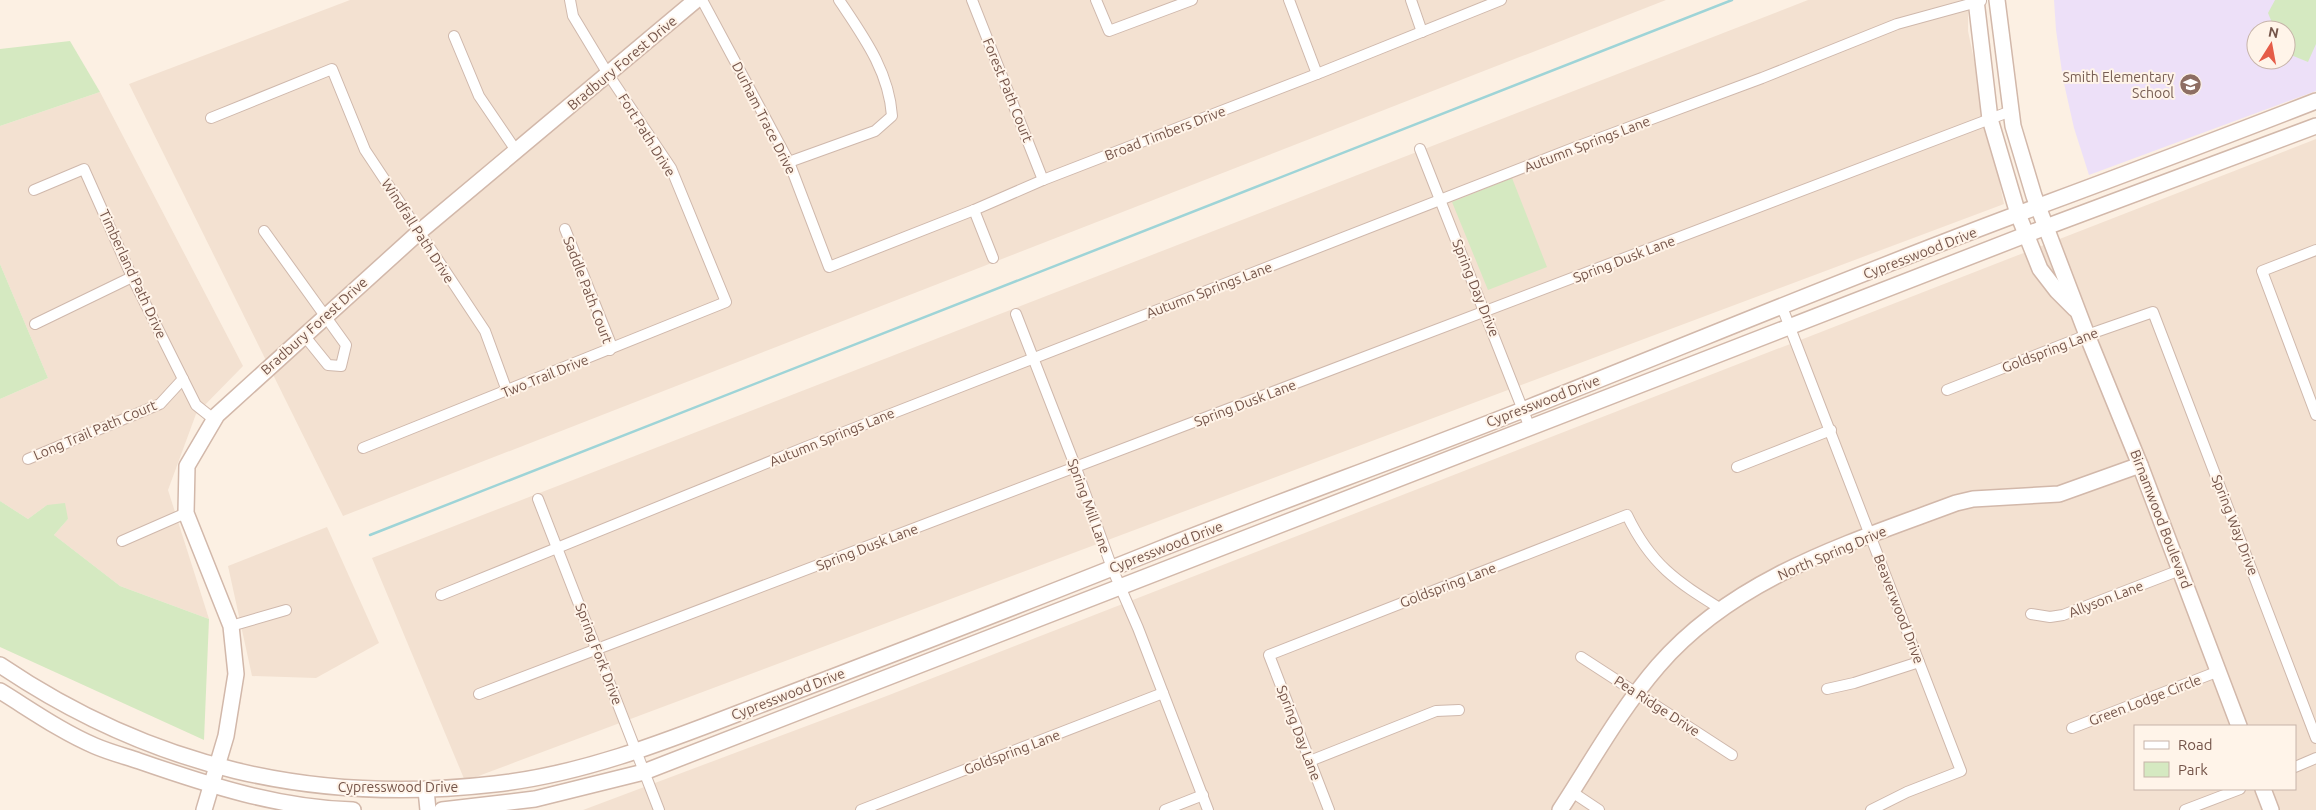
<svg xmlns="http://www.w3.org/2000/svg" width="2316" height="810" font-family="Ubuntu,sans-serif">
<style>
.residential{fill:#f3e1d1;fill-rule:evenodd}
.education{fill:#ede0f8;fill-rule:evenodd}
.green{fill:#d5e9c1}
.lines{fill:none;stroke-linecap:round;stroke-linejoin:round}
.stream{stroke:#9ed4d7;stroke-width:2.5}
.street-casing{stroke:#cfb8ac;stroke-width:12}
.secondary-casing{stroke:#d2b8aa;stroke-width:18}
.street{stroke:#fff;stroke-width:10}
.secondary{stroke:#fff;stroke-width:15}
.labels{text-anchor:middle;stroke-width:4;stroke-linejoin:round;paint-order:stroke}
.street-label{font-size:14px;fill:#745449;stroke:#fff4e9}
.education-label{font-size:14px;fill:#785e54;stroke:#fff4e9;text-anchor:end}
</style>
<rect width="100%" height="100%" fill="#fcf0e3"/>
<g class="residential">
<path d="M350 0H1666L343 516 129 84Z"/>
<path d="M1808 0H1968V31L2004 204 465 781 372 558Z"/>
<path d="M100 92 243 366 196 414 168 490 209 619 120 586 54 535 68 519 47 505 28 519 0 501V399L48 378 0 264V126Z"/>
<path d="M2316 139V810H583L884 697ZM2135 726H2295V789H2135Z"/>
<path d="M327 527 379 643 316 678 252 676 228 566Z"/>
</g>
<path class="education" d="M2054 0H2316V91L2089 175 2074 128 2063 79 2056 30ZM2256 30H2286V60H2256Z"/>
<g class="green">
<path d="M2275 0H2316V44L2308 62 2286 53V30H2275L2268 13Z"/>
<path d="M70 41 100 92 0 126V49Z"/>
<path d="M1512 178 1547 267 1488 290 1452 202Z"/>
<path d="M0 264 48 378 0 399Z"/>
<path d="M0 501 28 519 47 505 65 503 68 519 54 535 120 586 209 619 204 740 0 647Z"/>
</g>
<g class="lines">
<path class="stream" d="M370 535 1732 0"/>
<defs>
<g id="street">
<path d="M702 0 789 162 829 267 974 210 1043 180 1322 72 1501 0"/>
<path d="M972 0 1043 180"/>
<path d="M1096 0 1109 31 1192 0"/>
<path d="M1289 0 1317 74"/>
<path d="M1411 0 1422 32"/>
<path d="M454 36 479 96 515 149H520"/>
<path d="M211 118 332 69 365 150 485 331 507 391"/>
<path d="M1420 149 1530 428"/>
<path d="M789 162 875 131 892 116C889 71 863 36 839 0"/>
<path d="M34 190 84 169 132 277 196 405 211 417 217 415"/>
<path d="M974 210 993 258"/>
<path d="M565 229 612 347 610 350"/>
<path d="M264 231 346 345 341 366 328 365 307 339 306 333"/>
<path d="M2316 250 2262 271 2316 415"/>
<path d="M1782 307 1961 771 1907 792 1871 810"/>
<path d="M1016 314 1076 468 1112 568 1138 628 1208 810"/>
<path d="M35 324 132 277"/>
<path d="M1947 390 2087 335 2153 312 2316 738"/>
<path d="M363 448 726 302 671 168 608 74 573 16 570 0"/>
<path d="M28 459 160 404 183 379"/>
<path d="M1737 467 1831 430"/>
<path d="M538 499 659 810"/>
<path d="M122 541 186 513"/>
<path d="M441 595 806 447 1576 147 1762 78 1897 24 1981 1"/>
<path d="M2031 614 2050 617 2063 615 2180 570"/>
<path d="M231 626 286 610"/>
<path d="M1581 657 1732 755"/>
<path d="M1827 689 1854 683 1919 662"/>
<path d="M479 694 2011 111"/>
<path d="M2072 728 2219 671"/>
<path d="M1310 761 1436 711 1459 710"/>
<path d="M2295 767 2316 758"/>
<path d="M1572 792 1599 810"/>
<path d="M861 810 1163 693"/>
<path d="M1165 810 1203 795"/>
<path d="M1329 810 1269 655 1627 515C1651 565 1676 581 1721 609"/>
<path d="M2185 810 2240 789"/>
</g>
<g id="secondary">
<path d="M1976 0 1990 119 2018 214 2040 269 2057 291 2075 309"/>
<path d="M1997 0 2013 126 2034 196 2087 335 2140 465 2239 726"/>
<path d="M0 665C151 767 313 805 495 784 594 773 686 733 778 698 906 649 1033 600 1160 549 1283 500 1407 456 1530 407 1692 343 1852 276 2015 215 2115 178 2216 140 2316 101"/>
<path d="M0 691C31 710 62 732 95 746 109 752 124 756 139 761 208 785 279 808 353 810"/>
<path d="M2263 789 2271 810"/>
<path d="M426 790 428 810"/>
<path d="M204 810 226 736 236 674 231 626 186 513 187 466 217 415 418 233 696 0"/>
<path d="M442 810 535 799 644 772 2046 227 2316 126"/>
<path d="M1560 810C1592 761 1620 710 1658 666 1735 577 1849 543 1956 503L1973 499 2059 494 2140 465"/>
</g>
</defs>
<use href="#street" class="street-casing"/>
<use href="#secondary" class="secondary-casing"/>
<use href="#street" class="street"/>
<use href="#secondary" class="secondary"/>
</g>
<defs>
<symbol id="school-disc" viewBox="-11 -11 22 22"><circle r="9.5" fill="#8d6e63" stroke="#fff4e9"/><path d="M0-5L7-2L0 1L-7-2ZM-4 1L0 2.5L4 1V4Q0 6-4 4Z" fill="#fff"/></symbol>
</defs>
<g fill-rule="evenodd">
<use href="#school-disc" x="2178" y="72" width="25" height="25"/>
</g>
<g class="labels">
<g class="street-label">
<text transform="translate(622 63) rotate(-40)" y="5">Bradbury Forest Drive</text>
<text transform="translate(1008 90) rotate(68)" y="5">Forest Path Court</text>
<text transform="translate(764 118) rotate(63)" y="5">Durham Trace Drive</text>
<text transform="translate(1165 133) rotate(-21)" y="5">Broad Timbers Drive</text>
<text transform="translate(647 135) rotate(58)" y="5">Fort Path Drive</text>
<text transform="translate(1587 144) rotate(-21)" y="5">Autumn Springs Lane</text>
<text transform="translate(418 231) rotate(57)" y="5">Windfall Path Drive</text>
<text transform="translate(1920 253) rotate(-21)" y="5">Cypresswood Drive</text>
<text transform="translate(1624 259) rotate(-21)" y="5">Spring Dusk Lane</text>
<text transform="translate(133 274) rotate(65)" y="5">Timberland Path Drive</text>
<text transform="translate(1476 288) rotate(68)" y="5">Spring Day Drive</text>
<text transform="translate(588 290) rotate(69)" y="5">Saddle Path Court</text>
<text transform="translate(1209 290) rotate(-21)" y="5">Autumn Springs Lane</text>
<text transform="translate(314 326) rotate(-42)" y="5">Bradbury Forest Drive</text>
<text transform="translate(2050 350) rotate(-21)" y="5">Goldspring Lane</text>
<text transform="translate(545 376) rotate(-22)" y="5">Two Trail Drive</text>
<text transform="translate(1543 401) rotate(-21)" y="5">Cypresswood Drive</text>
<text transform="translate(1245 403) rotate(-21)" y="5">Spring Dusk Lane</text>
<text transform="translate(95 430) rotate(-23)" y="5">Long Trail Path Court</text>
<text transform="translate(832 437) rotate(-22)" y="5">Autumn Springs Lane</text>
<text transform="translate(1089 506) rotate(70)" y="5">Spring Mill Lane</text>
<text transform="translate(2161 519) rotate(69)" y="5">Birnamwood Boulevard</text>
<text transform="translate(2235 525) rotate(69)" y="5">Spring Way Drive</text>
<text transform="translate(867 547) rotate(-21)" y="5">Spring Dusk Lane</text>
<text transform="translate(1166 547) rotate(-21)" y="5">Cypresswood Drive</text>
<text transform="translate(1832 553) rotate(-23)" y="5">North Spring Drive</text>
<text transform="translate(1448 585) rotate(-21)" y="5">Goldspring Lane</text>
<text transform="translate(2106 599) rotate(-21)" y="5">Allyson Lane</text>
<text transform="translate(1899 609) rotate(69)" y="5">Beaverwood Drive</text>
<text transform="translate(599 654) rotate(69)" y="5">Spring Fork Drive</text>
<text transform="translate(788 694) rotate(-21)" y="5">Cypresswood Drive</text>
<text transform="translate(2145 700) rotate(-21)" y="5">Green Lodge Circle</text>
<text transform="translate(1657 706) rotate(33)" y="5">Pea Ridge Drive</text>
<text transform="translate(1299 733) rotate(69)" y="5">Spring Day Lane</text>
<text transform="translate(1012 752) rotate(-21)" y="5">Goldspring Lane</text>
<text x="398" y="792">Cypresswood Drive</text>
</g>
<g class="education-label">
<text x="2174" y="82">Smith Elementary<tspan x="2174" dy="16">School</tspan></text>
</g>
</g>
<rect x="2134" y="725" width="162" height="65" fill="#fff4e9" stroke="#c7b4a9"/>
<rect x="2144" y="741" width="25" height="8" fill="#ffffff" stroke="#c7b4a9"/>
<text x="2178" y="750" font-size="15" fill="#745449">Road</text>
<rect x="2144" y="762" width="25" height="15" fill="#d5e9c1" stroke="#c7b4a9"/>
<text x="2178" y="775" font-size="15" fill="#745449">Park</text>
<g transform="translate(2271 45) rotate(11)"><circle r="24" fill="#fff4e9" stroke="#c7b4a9"/>
<path d="M0-4L9 19L0 12L-9 19Z" fill="#e55c48"/>
<text y="-8" font-size="14" font-weight="bold" text-anchor="middle" fill="#745449">N</text>
</g>
</svg>
